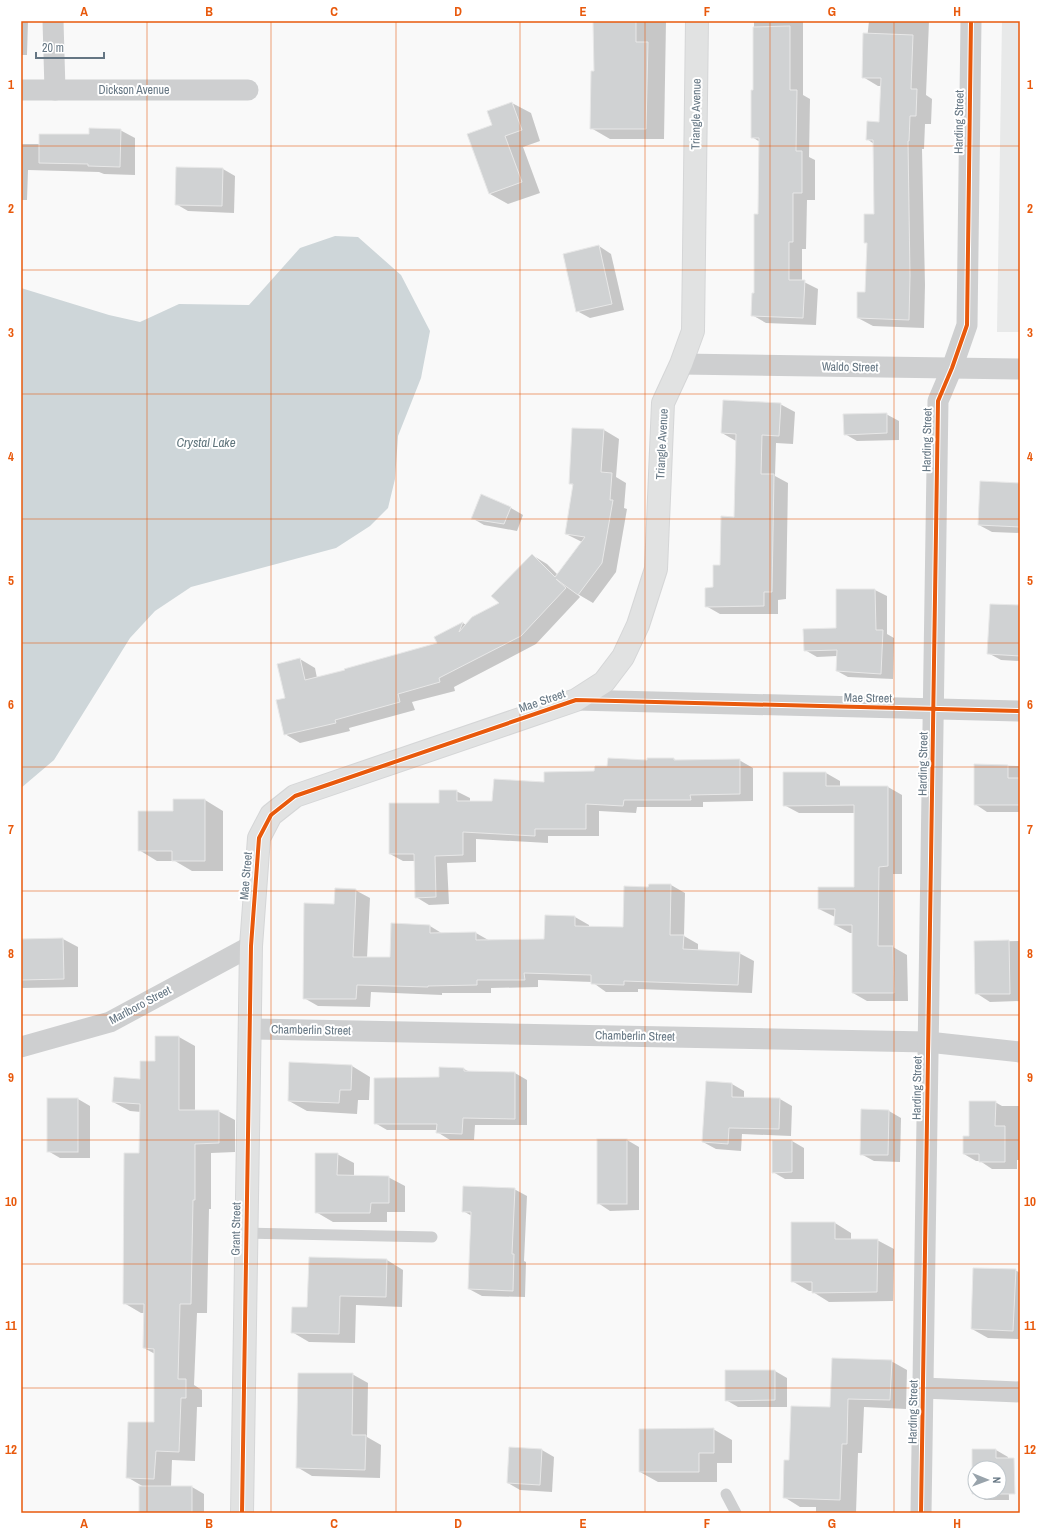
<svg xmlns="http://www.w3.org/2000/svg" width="1041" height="1534" font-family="'Archivo Narrow',sans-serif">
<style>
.built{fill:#e8e9e9}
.water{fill:#ced6d9}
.shadow{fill:#0003;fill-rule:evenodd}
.building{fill:#d0d2d3;stroke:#e8e8e8;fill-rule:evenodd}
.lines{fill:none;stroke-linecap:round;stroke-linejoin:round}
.secondary-casing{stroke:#d5d6d7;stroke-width:24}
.lane{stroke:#cecfd0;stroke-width:11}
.street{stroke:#cecfd0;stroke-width:21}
.secondary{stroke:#e1e2e2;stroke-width:22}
.cycleway-casing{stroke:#fff;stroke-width:6}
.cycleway{stroke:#e8590c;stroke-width:4}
.grid{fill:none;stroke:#e8590c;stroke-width:1;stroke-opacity:0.55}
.labels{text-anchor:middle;stroke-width:4;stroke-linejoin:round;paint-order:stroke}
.street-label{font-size:12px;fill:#657683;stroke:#fff}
.water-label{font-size:13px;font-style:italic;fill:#60757c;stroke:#fff}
.neatline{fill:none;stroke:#e8590c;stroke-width:1.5}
.grid-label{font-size:13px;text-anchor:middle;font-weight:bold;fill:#e8590c}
</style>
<rect width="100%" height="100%" fill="#f9f9f9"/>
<path class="built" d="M1002 21H1020V332H997Z"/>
<path class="water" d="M335 236 358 237 401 275 430 331 421 378 398 436 395 479 388 508 370 526 336 548 191 587 155 611 130 638 54 760 21 788V288L109 315 140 322 179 304 249 305 300 248Z"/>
<g class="shadow">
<path d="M21 21H28L27 55H21Z"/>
<path d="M594 21H666L664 139H610L591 128 595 72Z"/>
<path d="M754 21H806H803V95L810 99 809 157 815 160V200H807L806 249H802V281L818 289 816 325 766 323 752 315 755 294 759 215 760 142 752 137 754 91Z"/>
<path d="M869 21H929L926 95 932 99 931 124H925L924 149H922L925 285 924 328 873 326 858 318 866 293 868 244 865 242 875 215 874 144 867 139 880 123 882 86H878L863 77Z"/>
<path d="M512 103 531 113 540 141 523 147 540 193 508 204 490 194 469 135 493 126 488 112Z"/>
<path d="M120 130 135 138V175L104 174 99 172 28 170 27 200H21V144H40Z"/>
<path d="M223 169 235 176 234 213 188 211 176 204Z"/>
<path d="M599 246 611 254 624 310 590 318 577 311Z"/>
<path d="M780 404 795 412 793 444 776 443 775 476 788 483 786 599 778 600V614H720L706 606 714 588 735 518 736 441 722 433Z"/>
<path d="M886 414 899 421V440L857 441 845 434Z"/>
<path d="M573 429 604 430 619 439 616 477 626 483 624 508 627 509 616 572 593 603 576 593 580 597 536 644 454 687 455 691 412 702 415 710 349 728 350 731 300 743 285 734 286 699 300 659 315 668 317 678 439 644 435 637 463 623 466 625 500 603 532 555 547 564 558 575 582 542 566 534 574 486 570 483Z"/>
<path d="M1020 484V533L992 532 979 525Z"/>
<path d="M482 496 511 508 523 515 517 531 484 525 472 518Z"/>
<path d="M837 590H875L887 596V634L894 638 893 679 848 677 837 671V656L817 657 805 650 837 629Z"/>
<path d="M1020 606V661L1001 660 988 653Z"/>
<path d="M674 759 677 761 739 760 753 768V801L703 802V807H637L636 813 599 811V836H548V843L476 839V862L447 863 449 904 429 905 416 897 415 861H403L390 854 440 804 456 791 470 798V802H493L545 783 595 772 608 767 648 761Z"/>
<path d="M975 765 1020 766V812H987L975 804Z"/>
<path d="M826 773 840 781V787H888L902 795V874H893V947L907 955 908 1001H867L853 993V933H850L835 925V917L819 909 855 888V813H799L784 805Z"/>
<path d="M205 800 223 811V871H192L175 861H157L139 850 174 812Z"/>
<path d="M649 885H671L685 893 684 936 698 944V951L739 953 754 961 752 993 638 989V992H606L592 982 538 980V987L491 988V993H442V995L371 992 370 1007 318 1006 304 998 335 905 355 890 370 898 367 958H391L430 926 443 934 476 933 490 941 545 940 575 917 589 925V928L624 929 649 888Z"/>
<path d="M63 939 78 947V987L22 988 21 992V940Z"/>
<path d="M1020 941V1001L990 1002 976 993 975 942Z"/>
<path d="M179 1037 195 1046V1111H218L235 1120V1152L211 1153V1209H209L207 1313H197L194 1385 202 1390V1407H197L195 1461 172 1460 171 1487H192L204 1494V1513H140L144 1487 127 1477 155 1423V1354L144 1348 145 1313H141L124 1303 140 1154 141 1112 130 1111 113 1102 141 1080Z"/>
<path d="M352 1066 370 1077 369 1100H358L357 1114 307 1111 289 1101Z"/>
<path d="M440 1068 464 1069 470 1072 515 1073 527 1080V1125H475L474 1140H450L437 1132V1130H387L375 1123 440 1078Z"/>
<path d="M707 1082 732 1084 744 1091V1098L780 1099 792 1106 791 1136 742 1134 741 1151 716 1149 703 1142Z"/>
<path d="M78 1099 90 1106V1158H60L48 1151Z"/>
<path d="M995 1102 1002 1106H1020V1160H1017V1169H992L980 1161H976L964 1154 970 1137Z"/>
<path d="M889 1111 901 1118 900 1162 874 1161 861 1154Z"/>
<path d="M627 1140 639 1147V1210L610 1211 598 1203Z"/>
<path d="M792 1141 804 1148V1179H785L773 1172Z"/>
<path d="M337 1154 354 1163V1176L388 1177 405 1186V1212H387V1222H333L316 1212Z"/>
<path d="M514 1189 527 1196 524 1261 526 1262 525 1297 482 1296 469 1289 472 1216 463 1211Z"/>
<path d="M792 1223H835L851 1233V1240H877L894 1249 893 1301 829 1302 813 1292V1291H809L792 1281Z"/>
<path d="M387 1260 403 1270 402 1307 356 1305 355 1343 309 1342 292 1332 308 1308Z"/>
<path d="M1015 1270 1020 1273V1339L988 1338 972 1329Z"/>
<path d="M891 1361 907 1370 906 1409 864 1407 862 1453H858L856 1513H816V1507H800L784 1497 790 1461 831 1408Z"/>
<path d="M775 1371 787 1378V1407H738L726 1400Z"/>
<path d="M352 1374 368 1383 367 1437 381 1445 380 1478 312 1476 297 1467Z"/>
<path d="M713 1429 732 1440V1463H717V1482H658L640 1472Z"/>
<path d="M542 1450 554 1457 552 1492 520 1490 508 1483Z"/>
<path d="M973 1450H996L1008 1457 1009 1500H985L973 1493ZM975 1468H999V1492H975Z"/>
</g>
<g class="building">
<path d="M593 21H636V42H648L646 129H590L591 71H594Z"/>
<path d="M790 26V90H797L796 151H802V193H793V242H789V280H805L803 318 751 316 752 293H754V214H758L759 138H751V90H753V27Z"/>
<path d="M863 33 913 35 911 89H917L916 116H910L909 141H908L910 276 909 320 857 318V292H865L867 243H864V214H874L873 140H866L867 121 879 122 881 78H862Z"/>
<path d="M512 102 522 130 505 136 522 182 489 194 467 134 492 125 487 111Z"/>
<path d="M89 128 121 129 120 167 88 166V164L39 163V134H89Z"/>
<path d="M176 167 223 168 222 206 175 205Z"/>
<path d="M599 245 612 304 576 312 563 254Z"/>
<path d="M723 400 781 403 779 436 762 435 761 474H774L772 592H764V606L705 607V588L713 587V565H720L721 516 734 517 736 434 721 433Z"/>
<path d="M887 413V433L844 435 843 414Z"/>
<path d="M572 428 604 429 601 472 612 473 610 500H613L602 563 578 595 556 579 566 588 521 636 439 678 440 682 398 694 400 702 335 720 336 723 284 735 276 700 285 698 277 664 300 658 305 680 345 670 344 669 437 643 434 637 463 622 459 632 472 617 499 603 491 596 532 554 555 577 585 537 565 534 573 484H569Z"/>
<path d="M980 481 1020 483V527L978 525Z"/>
<path d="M481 494 511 507 504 524 471 519Z"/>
<path d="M836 589H875L876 630H883L881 674 836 671 837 650 804 651 803 629 836 628Z"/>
<path d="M990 604 1020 605V656L987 654Z"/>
<path d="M608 758 647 760V758H674V760L740 759V794L690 795 691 800H624L623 806 586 804V829H535V836L463 832V855L435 856 436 897 415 898 414 854H389V803H439V790H457V801H492L494 779 544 782V772L594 771 595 766H607Z"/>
<path d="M974 764 1008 765V778H1020V805H974Z"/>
<path d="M783 772H826V786H888V866L879 867 878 946H893L894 993H852V925H834L835 909H818V887H854V805L783 806Z"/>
<path d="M173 799H205V861H172V851H138V811H173Z"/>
<path d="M649 884H671L670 935H684L683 949 740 952 738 985 624 981V985L591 984V975L524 973 525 980H477V985L428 986V987L357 985 356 999H303L304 903 334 904 335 888 356 889 353 957H390L391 923 430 925V933L476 932V940L544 939 545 915 575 916V926L623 927 624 886 648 887Z"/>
<path d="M63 938 64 979 21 980V939Z"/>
<path d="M1009 940 1010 994H975L974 941Z"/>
<path d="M155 1036H179V1110H219V1143L195 1144V1200H193L191 1304H180L178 1379H186V1398H181L179 1452 156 1451 154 1479 126 1478 128 1422H154V1349L143 1348 144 1304H123L124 1153H139L140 1104 112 1102 114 1077 140 1079V1061H155Z"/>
<path d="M289 1062 352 1065 351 1090H340L339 1103 288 1101Z"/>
<path d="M439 1067 464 1068V1071L515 1072V1119L463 1118 462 1134 436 1133 437 1124H374V1078L439 1077Z"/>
<path d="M706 1081 732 1083V1097L780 1098 779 1129 729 1128 728 1144 702 1142Z"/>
<rect x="47" y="1098" width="31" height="54"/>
<path d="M969 1101H996L995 1126H1005V1162H979V1154H963V1136H969Z"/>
<path d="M861 1109 889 1110 888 1155H860Z"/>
<rect x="597" y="1139" width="30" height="65"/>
<path d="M772 1140H792V1172L772 1173Z"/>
<path d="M315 1153H338L337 1175 389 1176V1203H371L370 1213H315Z"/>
<path d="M463 1186 515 1188 512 1254H514L513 1291 468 1289 471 1212H462Z"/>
<path d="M791 1222H835V1239H878L877 1292 812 1293V1282H791Z"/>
<path d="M309 1257 387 1259 386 1297 340 1296 339 1334 291 1333 292 1307H307Z"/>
<path d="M973 1268 1016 1269 1013 1331 971 1329Z"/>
<path d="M832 1358 892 1360 890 1400 848 1399 847 1444H842L840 1500 783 1498 784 1460H789L791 1406 830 1407Z"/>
<path d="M725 1370H775V1400L725 1401Z"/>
<path d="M298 1373H353L352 1435H366L365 1470 296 1468Z"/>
<path d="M714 1428V1453H699V1472H639V1429Z"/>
<path d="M509 1447 542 1449 540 1485 507 1483Z"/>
<path d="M972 1449H996V1458H1014L1015 1494H972ZM975 1468H999V1492H975Z"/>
<rect x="139" y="1486" width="53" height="27"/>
</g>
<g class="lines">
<defs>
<path id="secondary" d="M242 1513 251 946 259 838 271 815 295 796 576 700 604 682 623 657 638 625 656 569 663 403 681 364 693 331 697 21"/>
</defs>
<use href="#secondary" class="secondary-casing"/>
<g class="lane">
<path d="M246 1233 432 1237"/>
<path d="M726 1494 736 1513"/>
</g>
<g class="street">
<path d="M53 21 55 90"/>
<path d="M21 90H248"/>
<path d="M681 364 1020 369"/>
<path d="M576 700 1020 711"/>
<path d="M249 1029 928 1042 1020 1052"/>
<path d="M21 1047 110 1022 251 946"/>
<path d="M923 1388 1020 1392"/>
<path d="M921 1513 938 401 952 368 967 325 971 21"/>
</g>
<use href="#secondary" class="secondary"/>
<defs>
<g id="cycleway">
<path d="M242 1513 251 946 259 838 271 815 295 796 576 700 1020 711"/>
<path d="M921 1513 938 401 952 368 967 325 971 21"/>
</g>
</defs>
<use href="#cycleway" class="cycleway-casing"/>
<use href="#cycleway" class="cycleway"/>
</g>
<path class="grid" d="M147 21V1513M271 21V1513M396 21V1513M520 21V1513M645 21V1513M770 21V1513M894 21V1513M21 146H1020M21 270H1020M21 394H1020M21 519H1020M21 643H1020M21 767H1020M21 891H1020M21 1015H1020M21 1140H1020M21 1264H1020M21 1388H1020"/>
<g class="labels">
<g class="street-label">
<text x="134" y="94">Dickson Avenue</text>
<text transform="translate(696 114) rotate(-89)" y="4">Triangle Avenue</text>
<text transform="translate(959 122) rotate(-89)" y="4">Harding Street</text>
<text transform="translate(850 367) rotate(1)" y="4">Waldo Street</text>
<text transform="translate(927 440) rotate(-89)" y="4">Harding Street</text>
<text transform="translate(662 444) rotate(-87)" y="4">Triangle Avenue</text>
<text transform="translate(868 698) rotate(1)" y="4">Mae Street</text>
<text transform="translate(542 701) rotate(-19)" y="4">Mae Street</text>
<text transform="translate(923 764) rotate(-89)" y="4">Harding Street</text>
<text transform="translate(246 876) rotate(-85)" y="4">Mae Street</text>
<text transform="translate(140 1005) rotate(-28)" y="4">Marlboro Street</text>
<text transform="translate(311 1030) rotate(1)" y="4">Chamberlin Street</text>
<text transform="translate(635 1036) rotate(1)" y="4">Chamberlin Street</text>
<text transform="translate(917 1088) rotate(-89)" y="4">Harding Street</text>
<text transform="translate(236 1229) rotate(-89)" y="4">Grant Street</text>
<text transform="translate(913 1412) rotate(-89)" y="4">Harding Street</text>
</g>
<g class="water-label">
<text x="206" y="447">Crystal Lake</text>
</g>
</g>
<rect width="1041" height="1534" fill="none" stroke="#ffffff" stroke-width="44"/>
<g transform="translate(987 1480) rotate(91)"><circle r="19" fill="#ffffff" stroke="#c1c8cd"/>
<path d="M0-3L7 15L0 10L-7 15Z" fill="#99a4ac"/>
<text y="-6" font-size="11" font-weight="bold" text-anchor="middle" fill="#657683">N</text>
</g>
<path d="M36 52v6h68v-6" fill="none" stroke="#657683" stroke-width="2"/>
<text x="42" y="52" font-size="12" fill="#657683" stroke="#ffffff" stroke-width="3" paint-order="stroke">20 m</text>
<rect x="22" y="22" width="997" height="1490" class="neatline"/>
<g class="grid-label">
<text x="84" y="16">A</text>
<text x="209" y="16">B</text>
<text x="334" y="16">C</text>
<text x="458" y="16">D</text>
<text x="583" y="16">E</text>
<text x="707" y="16">F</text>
<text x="832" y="16">G</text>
<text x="957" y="16">H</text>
<text x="11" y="89">1</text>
<text x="1030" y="89">1</text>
<text x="11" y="213">2</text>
<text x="1030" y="213">2</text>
<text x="11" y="337">3</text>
<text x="1030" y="337">3</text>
<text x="11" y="461">4</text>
<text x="1030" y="461">4</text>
<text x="11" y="585">5</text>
<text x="1030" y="585">5</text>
<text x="11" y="709">6</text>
<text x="1030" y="709">6</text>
<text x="11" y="834">7</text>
<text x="1030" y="834">7</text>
<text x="11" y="958">8</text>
<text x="1030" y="958">8</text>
<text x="11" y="1082">9</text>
<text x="1030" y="1082">9</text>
<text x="11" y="1206">10</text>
<text x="1030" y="1206">10</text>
<text x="11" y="1330">11</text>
<text x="1030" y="1330">11</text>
<text x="11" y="1454">12</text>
<text x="1030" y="1454">12</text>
<text x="84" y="1528">A</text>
<text x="209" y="1528">B</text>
<text x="334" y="1528">C</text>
<text x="458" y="1528">D</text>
<text x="583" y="1528">E</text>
<text x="707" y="1528">F</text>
<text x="832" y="1528">G</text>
<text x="957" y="1528">H</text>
</g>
</svg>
